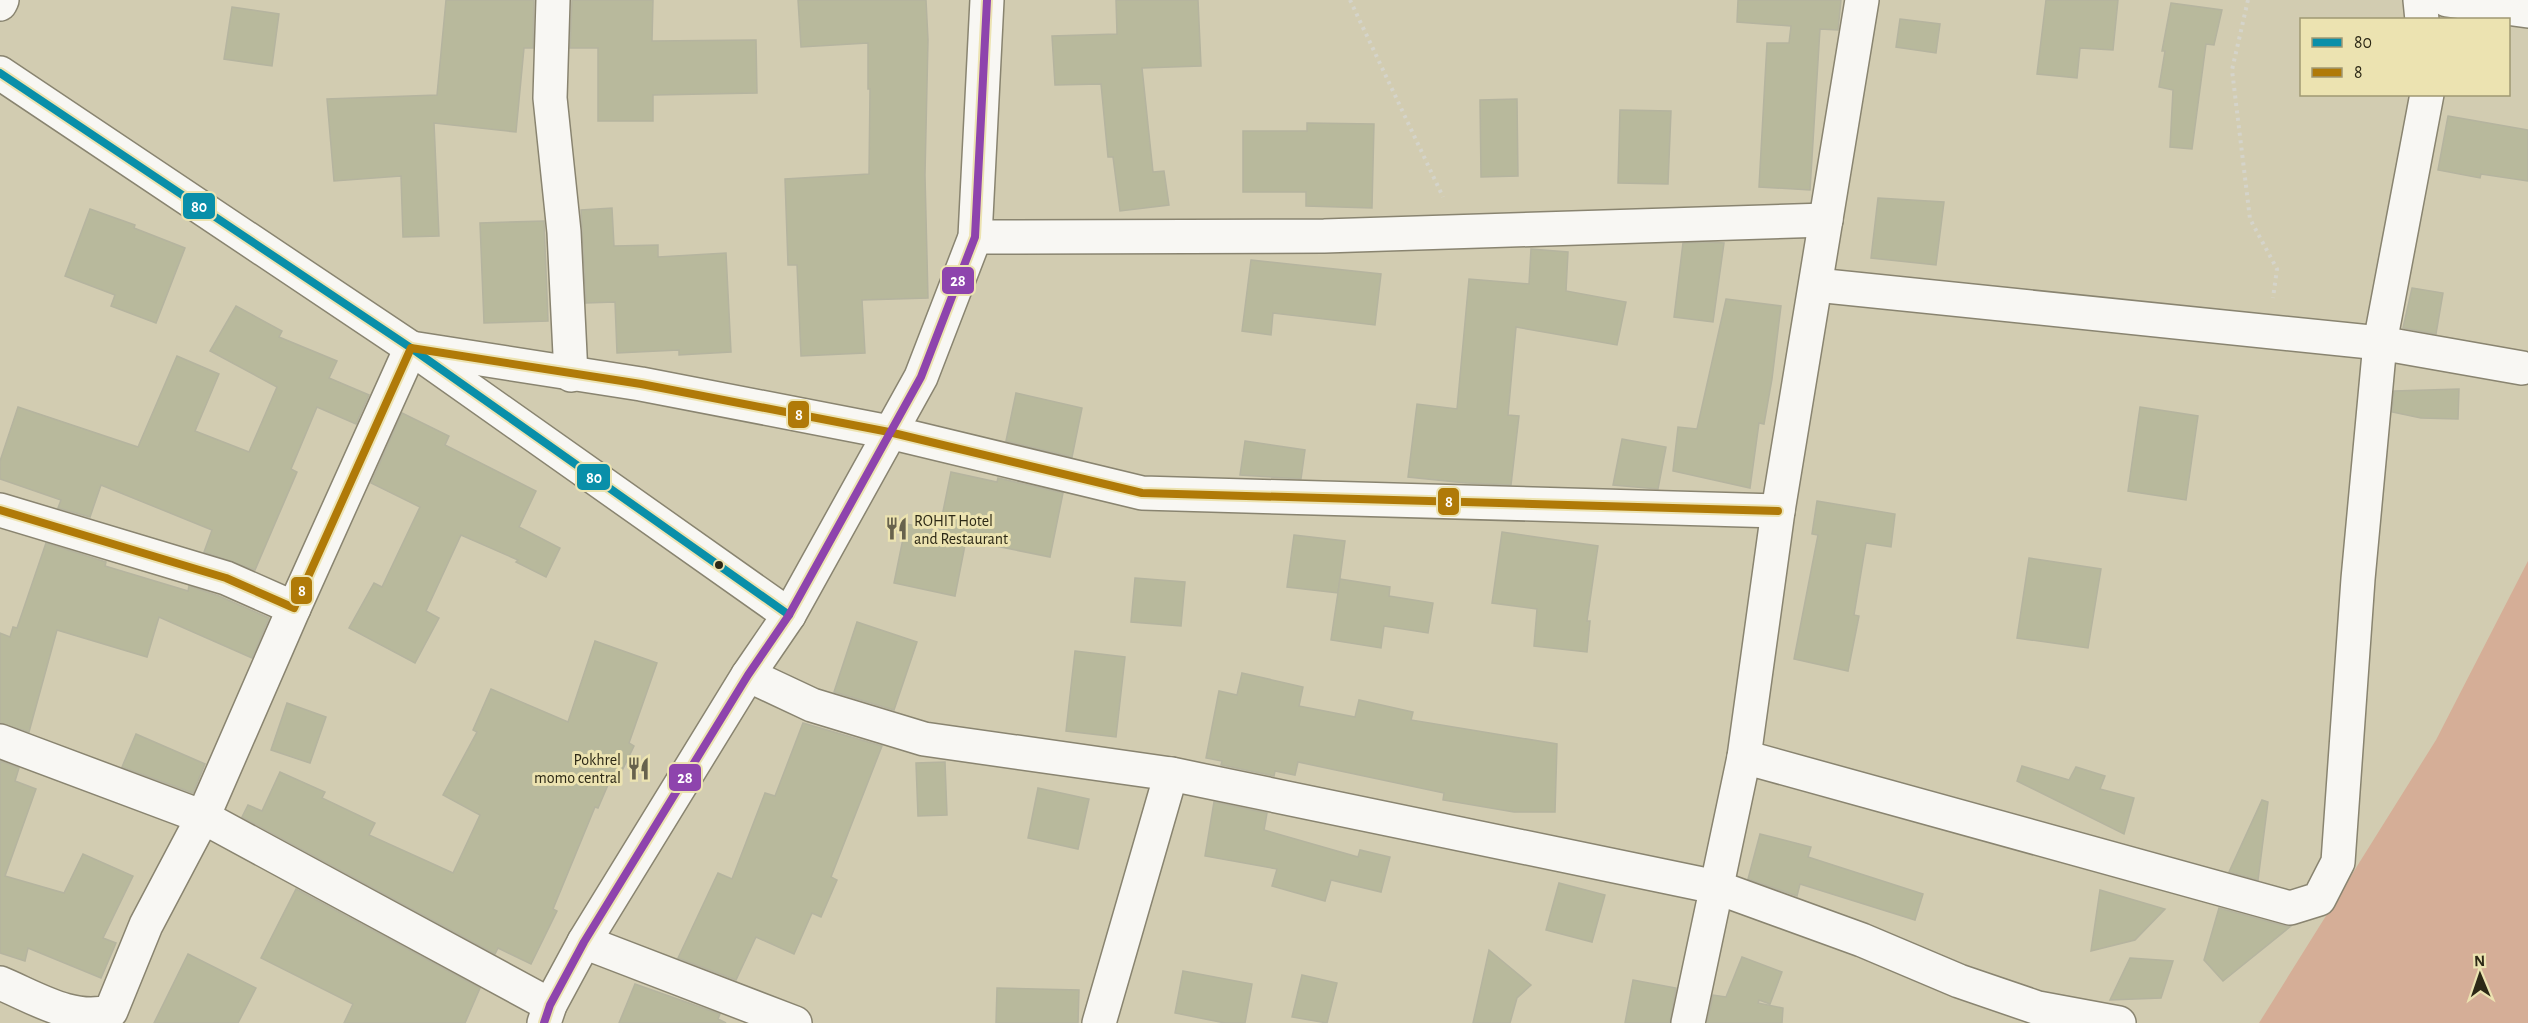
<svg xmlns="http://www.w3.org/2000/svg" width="2528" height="1023" font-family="'Alegreya Sans',sans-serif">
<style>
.green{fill:#d5ae97}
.building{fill:#b8b99c;stroke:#b5b49f;stroke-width:1.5}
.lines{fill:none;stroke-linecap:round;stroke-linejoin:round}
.minor-casing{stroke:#898470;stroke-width:36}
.major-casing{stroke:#898470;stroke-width:36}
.path{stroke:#d5d4ca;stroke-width:4;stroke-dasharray:3 4.5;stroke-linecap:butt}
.minor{stroke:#f8f7f3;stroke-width:33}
.major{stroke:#f8f7f3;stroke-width:33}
.bus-1-casing{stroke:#ece3b1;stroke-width:12}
.bus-2-casing{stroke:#ece3b1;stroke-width:12}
.bus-3-casing{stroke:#ece3b1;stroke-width:12}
.bus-1{stroke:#098fa9;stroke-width:8}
.bus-2{stroke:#b07a08;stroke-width:8}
.bus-3{stroke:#8e44ad;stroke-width:8}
.bus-dot{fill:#2d2916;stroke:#ece3b1;stroke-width:2}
.labels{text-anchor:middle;stroke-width:6;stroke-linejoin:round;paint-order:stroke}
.poi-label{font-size:16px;fill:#2d2916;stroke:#ece3b1;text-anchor:start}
.line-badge{stroke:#ece3b1;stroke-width:2}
.badge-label{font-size:16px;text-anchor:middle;font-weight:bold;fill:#fff}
</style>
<rect width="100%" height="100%" fill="#d2ccb1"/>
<path class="green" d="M2528 561V1023H2259L2436 740Z"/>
<g class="building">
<path d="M446 0H534L533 48H524L516 132 434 123 439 236 403 237 401 176 334 181 327 99 437 95Z"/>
<path d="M572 0H653L652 41 756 40 757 93 653 95V121H598V48H570Z"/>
<path d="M798 0H926L928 40 925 175 928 298 862 300 865 353 801 356 797 265H788L785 179 869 174 870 89H868V43L801 47Z"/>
<path d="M1116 0H1198L1201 66 1142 68 1153 172 1164 171 1169 205 1120 211 1113 157H1108L1101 84 1055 85 1052 36 1117 34Z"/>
<path d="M1738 0H1841L1838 30 1820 29 1810 190 1759 187 1767 43H1789L1791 26 1737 22Z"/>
<path d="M2046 0H2118L2113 50 2080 48 2077 78 2037 74Z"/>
<path d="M2171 3 2222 10 2214 45 2206 44 2192 149 2170 147 2173 90 2159 87 2165 51H2162Z"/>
<path d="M232 7 279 14 272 66 224 59Z"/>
<path d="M1900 19 1940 24 1936 53 1896 47Z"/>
<path d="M1517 99 1518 176 1481 177 1480 100Z"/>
<path d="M1620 110 1671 111 1668 184 1618 183Z"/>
<path d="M2448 116 2528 130V181L2481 174 2480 178 2438 170Z"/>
<path d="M1307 123 1374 124 1372 208 1306 206V192H1243V131H1307Z"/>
<path d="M1878 198 1944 202 1936 265 1871 258Z"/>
<path d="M612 208 614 246 658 245V257L726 253 731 352 679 355V350L617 353 615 302 586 303 581 210Z"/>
<path d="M90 209 135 225 134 228 185 248 156 323 111 306 115 295 65 276Z"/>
<path d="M544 221 548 321 484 323 480 223Z"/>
<path d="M1710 242 1724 243 1713 322 1674 317 1683 243Z"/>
<path d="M1531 249 1568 252 1566 291 1626 302 1617 345 1516 327 1508 415 1519 416 1511 485 1466 483 1408 477 1417 404 1457 409 1469 279 1529 284Z"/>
<path d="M1251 260 1381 274 1375 325 1273 313 1271 335 1242 331Z"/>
<path d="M2412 288 2443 293 2436 334 2403 328Z"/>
<path d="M1726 299 1781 306 1772 379 1764 424 1759 423 1750 488 1673 471 1678 427 1697 429Z"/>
<path d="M236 306 282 331 279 337 337 361 329 378 369 395 356 424 317 407 291 469 297 472 255 570 204 552 212 530 101 485 90 517 58 508 61 500 0 479V461L18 407 138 447 177 356 219 374 195 431 249 452 277 387 210 351Z"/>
<path d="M2459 389 2458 419 2421 418 2392 412 2394 391Z"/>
<path d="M1016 393 1082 408 1072 457 1006 441Z"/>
<path d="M2140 407 2198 416 2186 500 2128 491Z"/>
<path d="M402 413 449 436 445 445 536 491 519 527 560 548 546 577 516 562 518 560 461 535 426 611 439 618 415 663 349 628 374 583 382 587 420 507 371 483Z"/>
<path d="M1622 439 1666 447 1658 489 1613 485Z"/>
<path d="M1245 441 1305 450 1301 479 1240 475Z"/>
<path d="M951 472 997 482 998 478 1063 493 1050 557 966 540 955 596 894 583 906 524 939 531Z"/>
<path d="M1817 501 1895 514 1891 547 1866 543 1854 615 1859 616 1848 671 1794 659 1818 535 1812 534Z"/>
<path d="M1502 532 1598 546 1587 621H1590L1587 652 1534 646 1537 609 1492 603Z"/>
<path d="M1294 535 1345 541 1338 593 1287 587Z"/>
<path d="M46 543 106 562 105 566 188 591 189 586 219 596 269 618 252 658 159 617 147 657 57 630 29 732 0 723V633L10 637 13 627 17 628Z"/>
<path d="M2029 558 2101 569 2088 648 2017 638Z"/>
<path d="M1135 578 1185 582 1181 626 1131 622Z"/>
<path d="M1340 579 1390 587 1389 596 1433 603 1428 633 1384 626 1381 648 1331 640Z"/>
<path d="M857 622 917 642 894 710 834 692Z"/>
<path d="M595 641 657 663 629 743 634 746 617 781 611 778 598 808 595 807 553 909 557 911 531 964 498 948 495 954 242 817 248 805 262 811 280 772 325 792 322 798 375 823 369 835 453 873 480 815 443 795 477 732 473 730 491 689 568 722Z"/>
<path d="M1075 651 1125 657 1116 737 1066 731Z"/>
<path d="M1242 673 1303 687 1299 706 1355 717 1359 700 1413 712 1411 720 1557 744 1555 812H1514L1443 800 1444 793 1298 762 1295 775 1275 771 1274 776 1221 765 1222 761 1206 758 1219 691 1237 695Z"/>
<path d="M287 703 326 717 310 763 271 750Z"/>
<path d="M803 723 882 746 831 877 837 880 821 917 812 913 794 954 756 937 736 980 678 958 718 873 732 879 765 793 775 796Z"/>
<path d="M136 734 205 764 193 793 122 767Z"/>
<path d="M0 761 19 768 15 781 36 789 5 876 64 893 83 854 133 876 103 938 116 943 101 978 28 948 25 961 0 953Z"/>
<path d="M945 762 947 815 918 816 916 763Z"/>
<path d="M2022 766 2069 780 2076 767 2105 776 2100 789 2134 798 2124 834 2017 781Z"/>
<path d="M1038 788 1089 799 1078 849 1028 838Z"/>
<path d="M2262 800 2268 802 2258 880 2229 872Z"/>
<path d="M1214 802 1267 813 1264 830 1358 857 1360 850 1390 857 1381 892 1331 880 1325 901 1272 886 1277 869 1205 856Z"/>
<path d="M1760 834 1811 847 1808 857 1923 894 1915 920 1800 884 1797 896 1748 879Z"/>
<path d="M1559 883 1605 895 1592 942 1546 930Z"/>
<path d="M296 889 480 988 465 1023H344L353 1004 261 958Z"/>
<path d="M2100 890 2165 909 2135 940 2091 951Z"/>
<path d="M2219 908 2285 926H2291L2223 981 2204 960Z"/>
<path d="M1489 950 1531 985 1517 998 1510 1023H1473Z"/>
<path d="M188 954 256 988 238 1023H154Z"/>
<path d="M1742 957 1782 972 1770 1004 1759 1000 1758 1003 1783 1008 1782 1023H1707L1713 995 1726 997Z"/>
<path d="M2130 958 2173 961 2161 998 2110 1000Z"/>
<path d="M1183 971 1252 984 1245 1023H1225L1175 1013Z"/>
<path d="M1302 975 1337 983 1327 1023 1292 1017Z"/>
<path d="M1633 980 1676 988 1670 1023H1625Z"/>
<path d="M635 984 720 1014 718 1019 726 1023H619Z"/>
<path d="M997 988 1079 990 1078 1023H996Z"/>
</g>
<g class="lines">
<defs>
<g id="minor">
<path d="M553 0 550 98 564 232 571 375"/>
<path d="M2420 0 2422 20"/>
<path d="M2447 0 2528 11"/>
<path d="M0 4 2 0"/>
<path d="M0 73 411 348 789 615"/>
<path d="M975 237 1324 236 1826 220"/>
<path d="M1816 285 2380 343 2427 94"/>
<path d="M0 510 226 578 294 608 411 348 641 384 889 432 1142 493 1778 511"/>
<path d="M748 675 812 705 924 739 1171 774 1716 887 1862 940 1959 981 2038 1008 2119 1023"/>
<path d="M0 741 203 817 550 1005"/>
<path d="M1744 757 2290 908 2319 899 2338 862 2358 579 2380 343 2522 368"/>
<path d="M584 942 795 1023"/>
<path d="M0 983C34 997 74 1023 111 1011L146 925 203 817 294 608"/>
<path d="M1099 1023 1171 774"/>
<path d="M1688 1023 1744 757 1778 511 1862 0"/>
</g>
<path id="major" d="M544 1023 550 1005 584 942 748 675 789 615 921 377 975 237 987 0"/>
</defs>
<use href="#minor" class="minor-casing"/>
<use href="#major" class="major-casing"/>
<g class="path">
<path d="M1350 0 1443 197"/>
<path d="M2248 0 2232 70 2250 219 2277 269 2273 298"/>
</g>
<use href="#minor" class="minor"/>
<use href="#major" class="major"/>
<defs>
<path id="bus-1" d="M0 73 411 348 789 615"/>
<path id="bus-2" d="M0 510 226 578 294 608 411 348 641 384 889 432 1142 493 1778 511"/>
<path id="bus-3" d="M544 1023 550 1005 584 942 748 675 789 615 921 377 975 237 987 0"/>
</defs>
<use href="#bus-1" class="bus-1-casing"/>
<use href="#bus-2" class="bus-2-casing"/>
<use href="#bus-3" class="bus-3-casing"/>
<use href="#bus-1" class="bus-1"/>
<use href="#bus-2" class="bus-2"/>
<use href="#bus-3" class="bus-3"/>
</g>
<defs>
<symbol id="restaurant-bare" viewBox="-9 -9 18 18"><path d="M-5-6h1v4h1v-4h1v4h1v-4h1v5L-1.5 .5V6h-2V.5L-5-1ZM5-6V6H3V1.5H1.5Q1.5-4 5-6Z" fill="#67624c" stroke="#ece3b1" stroke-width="2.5" paint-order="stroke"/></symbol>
</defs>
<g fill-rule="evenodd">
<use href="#restaurant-bare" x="880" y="512" width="33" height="33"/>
<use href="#restaurant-bare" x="622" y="752" width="33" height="33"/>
</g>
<circle class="bus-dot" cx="719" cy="565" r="5"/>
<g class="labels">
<g class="poi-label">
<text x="914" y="526">ROHIT Hotel<tspan x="914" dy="18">and Restaurant</tspan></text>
<text x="621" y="765" text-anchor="end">Pokhrel<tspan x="621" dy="18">momo central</tspan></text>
</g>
</g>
<g class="line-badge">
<rect x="182" y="192" width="34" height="28" rx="6" fill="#098fa9"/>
<rect x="941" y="266" width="34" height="29" rx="6" fill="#8e44ad"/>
<rect x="787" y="400" width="23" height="29" rx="6" fill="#b07a08"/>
<rect x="576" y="463" width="35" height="28" rx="6" fill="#098fa9"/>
<rect x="1437" y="487" width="23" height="29" rx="6" fill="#b07a08"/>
<rect x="290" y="576" width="23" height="29" rx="6" fill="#b07a08"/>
<rect x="668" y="763" width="34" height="29" rx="6" fill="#8e44ad"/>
</g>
<g class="badge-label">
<text x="199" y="212">80</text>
<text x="958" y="286">28</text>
<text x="799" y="420">8</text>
<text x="594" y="483">80</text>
<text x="1449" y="507">8</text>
<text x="302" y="596">8</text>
<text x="685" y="783">28</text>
</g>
<rect x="2300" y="18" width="210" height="78" fill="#ece3b1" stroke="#a09973" stroke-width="1.5"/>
<rect x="2312" y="38" width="30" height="9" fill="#098fa9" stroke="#a09973" stroke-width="1.5"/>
<text x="2354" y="48" font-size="18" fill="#2d2916">80</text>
<rect x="2312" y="68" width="30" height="9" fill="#b07a08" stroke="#a09973" stroke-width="1.5"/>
<text x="2354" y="78" font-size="18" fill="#2d2916">8</text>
<g transform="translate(2480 975) rotate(358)" stroke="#ece3b1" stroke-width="4.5" paint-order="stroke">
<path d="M0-4.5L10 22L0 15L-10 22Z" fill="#2d2916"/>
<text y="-9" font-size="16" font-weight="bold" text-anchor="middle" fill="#2d2916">N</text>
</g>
</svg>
